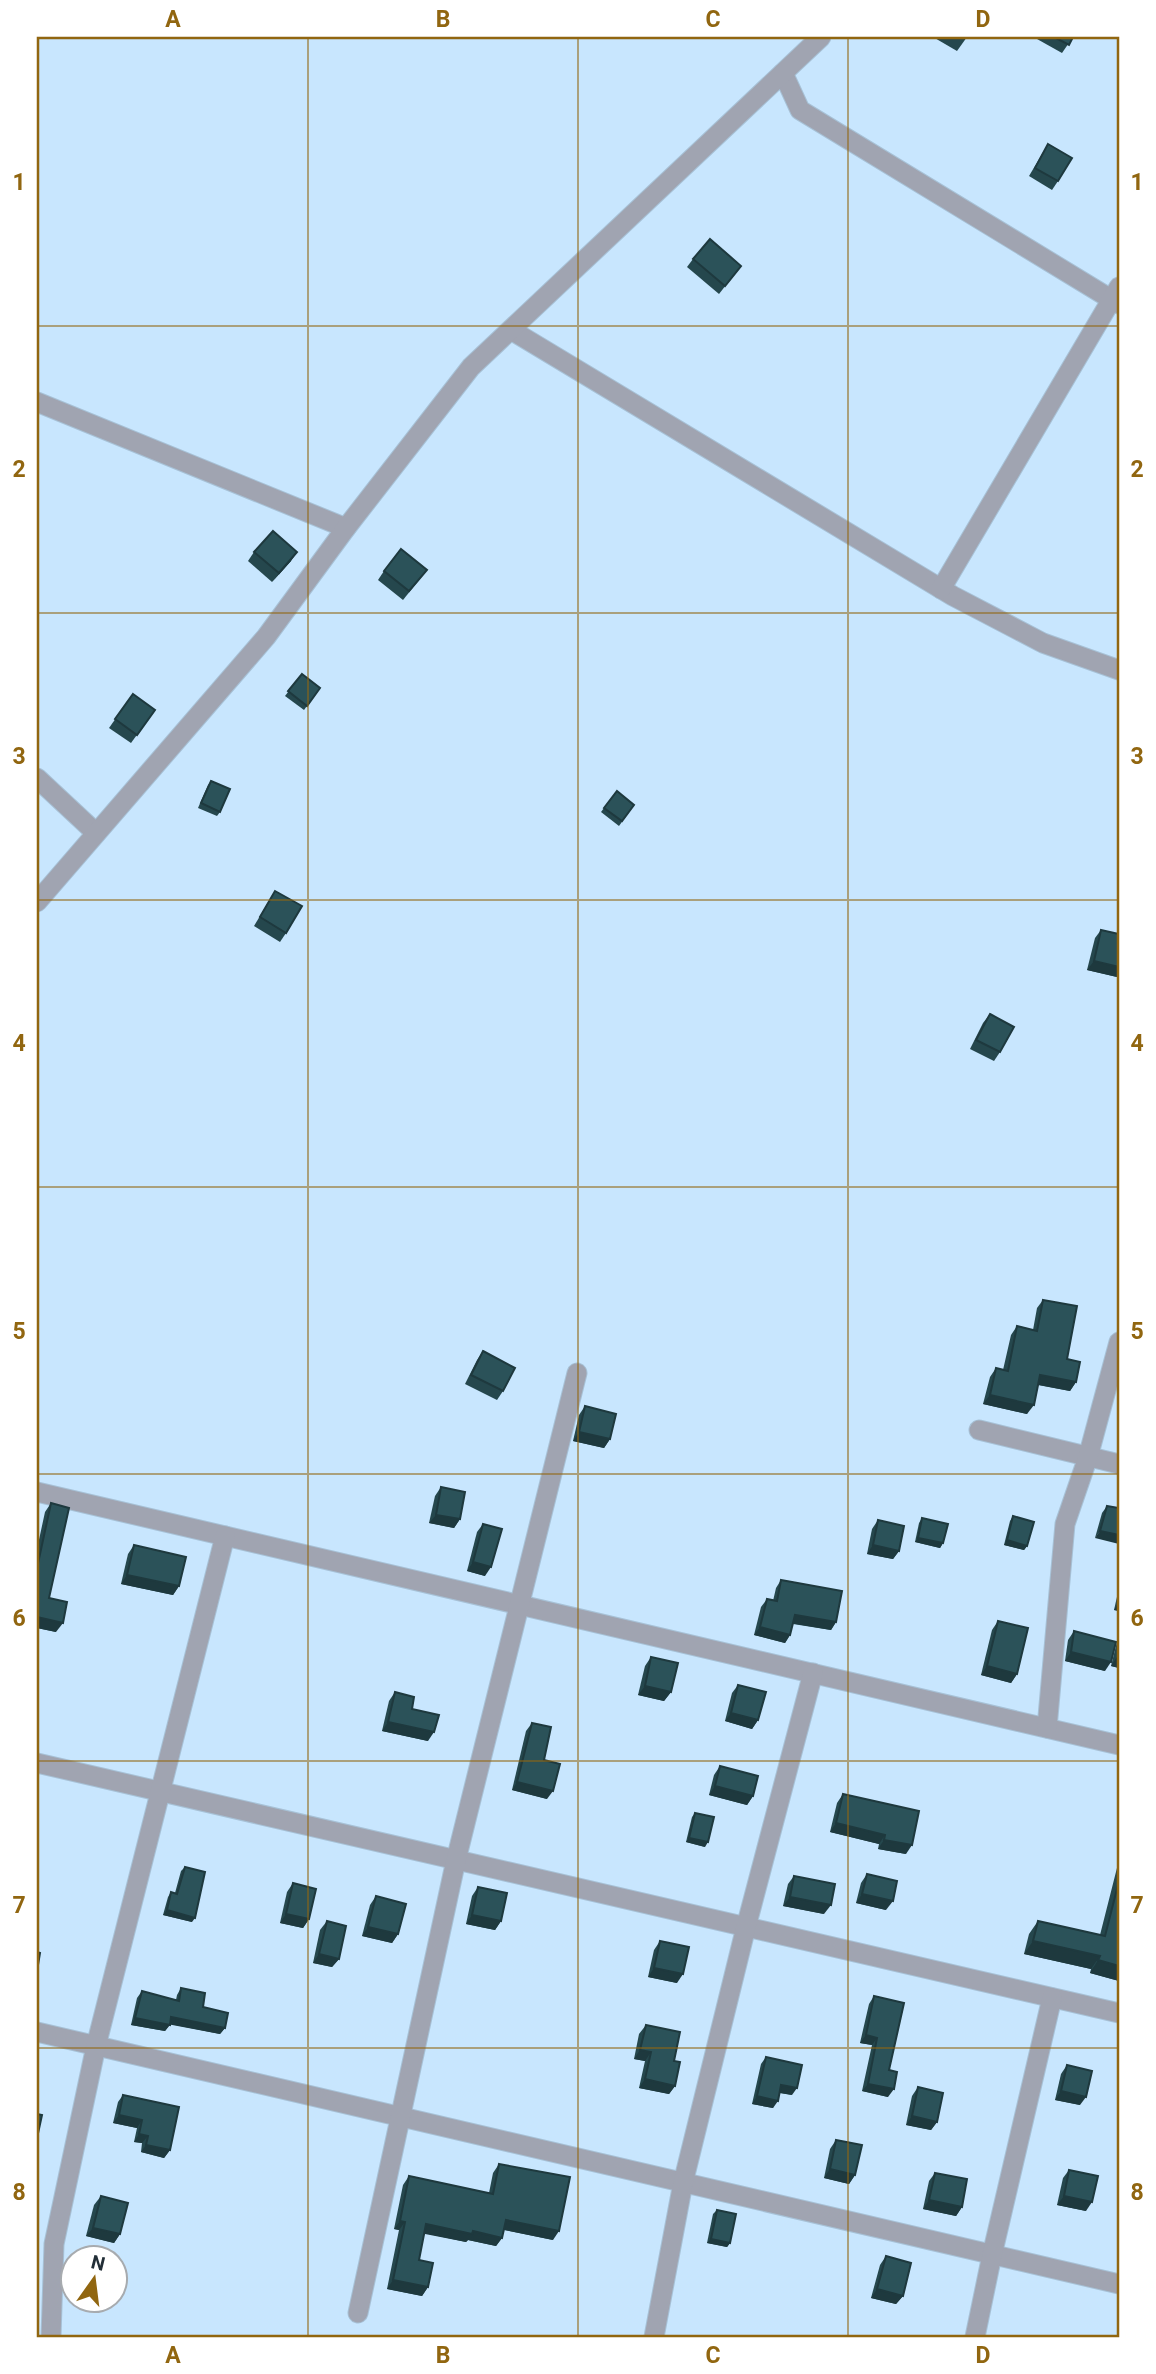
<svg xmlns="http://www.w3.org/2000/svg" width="1156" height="2374" font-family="Roboto,sans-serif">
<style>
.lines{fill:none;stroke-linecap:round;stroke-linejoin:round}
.minor-casing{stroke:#a7c1d6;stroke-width:21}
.minor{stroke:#a0a4b1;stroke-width:19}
.wall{fill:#25474d}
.shaded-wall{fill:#1e393e}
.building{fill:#2b5259;stroke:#1e393e;stroke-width:2}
.grid{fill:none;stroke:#916610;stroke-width:2;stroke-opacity:0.55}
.neatline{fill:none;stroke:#916610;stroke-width:2.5}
.grid-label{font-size:23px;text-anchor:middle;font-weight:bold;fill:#916610}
</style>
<rect width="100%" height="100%" fill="#c8e6fe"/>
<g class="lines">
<defs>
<g id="minor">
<path d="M783 73 800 110 1119 304"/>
<path d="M511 330 953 596 1043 643 1119 670"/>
<path d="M37 402 346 528"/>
<path d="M941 589 1119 287"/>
<path d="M37 778 96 833"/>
<path d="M37 902 266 637 346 528 471 367 821 37"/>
<path d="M979 1430 1119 1464"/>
<path d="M37 1492 1119 1745"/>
<path d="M1047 1728 1065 1524 1088 1457 1119 1342"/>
<path d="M37 1763 1119 2013"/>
<path d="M37 2032 1119 2284"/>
<path d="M358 2313 456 1860 577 1373"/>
<path d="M51 2337 54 2244 96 2046 225 1536"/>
<path d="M654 2337 683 2183 746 1927 813 1673"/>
<path d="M975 2337 992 2255 1052 1998"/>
</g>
</defs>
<use href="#minor" class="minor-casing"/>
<use href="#minor" class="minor"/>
</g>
<g class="wall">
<path d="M933 37H967L957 51Z"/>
<path d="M1038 37H1073L1062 53 1037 39Z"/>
<path d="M1048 144 1058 181 1052 190 1029 176Z"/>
<path d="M693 259 741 266 719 294 687 267Z"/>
<path d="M254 552 291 561 272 582 248 561Z"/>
<path d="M427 570 403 600 378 580 384 571Z"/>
<path d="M302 674 320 688 304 710 285 696Z"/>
<path d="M133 694 155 710 131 743 109 728Z"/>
<path d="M211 781 220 812 217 816 198 808 208 785Z"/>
<path d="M617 791 634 805 619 826 601 812Z"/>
<path d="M275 891 286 933 280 942 254 926Z"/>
<path d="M1101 930 1117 977 1087 970 1095 938Z"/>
<path d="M990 1014 1000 1052 994 1061 970 1049 983 1023Z"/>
<path d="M1043 1300 1076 1382 1070 1391 1038 1385 1027 1414 983 1404 990 1377 996 1368 1003 1370 1011 1335 1017 1326 1033 1330 1037 1308Z"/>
<path d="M483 1351 503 1391 497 1400 465 1384 477 1360Z"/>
<path d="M585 1406 610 1439 604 1448 573 1441 579 1415Z"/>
<path d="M441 1487 460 1519 454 1528 429 1523 435 1496Z"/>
<path d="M51 1503 49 1598 56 1632 37 1628V1549L45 1512Z"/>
<path d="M1107 1506 1119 1508 1095 1538 1102 1513Z"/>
<path d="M1013 1516 1027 1546 1024 1550 1004 1545 1010 1521Z"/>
<path d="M922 1518 943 1543 940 1548 915 1542 919 1523Z"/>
<path d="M878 1520 899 1551 893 1559 867 1554 872 1529Z"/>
<path d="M483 1524 485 1576 467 1571 477 1532Z"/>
<path d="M134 1545 179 1586 173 1595 121 1584 128 1554Z"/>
<path d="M781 1580 836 1622 831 1630 793 1624 790 1635 785 1643 754 1635 761 1607 767 1599 773 1601 776 1588Z"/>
<path d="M1119 1588V1611L1114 1610Z"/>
<path d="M998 1621 1017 1674 1011 1683 981 1675 992 1630Z"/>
<path d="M1074 1631 1105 1671 1065 1661 1068 1640Z"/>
<path d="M1119 1634V1668L1111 1666Z"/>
<path d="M651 1657 671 1692 664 1701 638 1695 645 1666Z"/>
<path d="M738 1685 758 1720 752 1729 725 1721 732 1693Z"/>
<path d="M395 1692 412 1709 428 1741 382 1731 389 1701Z"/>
<path d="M532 1723 544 1760 547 1799 512 1790 526 1731Z"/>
<path d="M720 1766 753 1796 747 1805 709 1795 714 1775Z"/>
<path d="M843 1794 906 1854 878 1849 879 1844 830 1832 837 1803Z"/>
<path d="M695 1813 705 1847 686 1842 692 1817Z"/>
<path d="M1119 1860V1981L1090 1973 1091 1969 1024 1954 1029 1934 1038 1921 1100 1935Z"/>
<path d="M185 1867 192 1922 163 1915 168 1897 171 1892 175 1893 181 1871Z"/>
<path d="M867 1874 886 1910 856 1903 861 1883Z"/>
<path d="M794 1876 824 1914 783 1906 788 1884Z"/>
<path d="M293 1883 309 1919 303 1928 280 1923 287 1892Z"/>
<path d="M478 1887 501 1921 495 1930 466 1924 472 1896Z"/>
<path d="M376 1896 398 1934 392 1943 362 1936 370 1905Z"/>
<path d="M327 1921 339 1959 332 1967 313 1963 320 1930Z"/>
<path d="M660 1941 677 1983 648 1977 654 1950Z"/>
<path d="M181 1988 203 2007 225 2028 220 2034 170 2024 165 2031 131 2025 137 1998 142 1991 176 2000 177 1995Z"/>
<path d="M874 1996 889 2070 888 2097 862 2091 872 2045 860 2043 869 2004Z"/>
<path d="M646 2025 674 2061 675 2086 669 2094 639 2088 645 2061 634 2059 639 2034Z"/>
<path d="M766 2057 792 2095 779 2093 773 2108 752 2104 761 2064Z"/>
<path d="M1067 2065 1080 2105 1055 2100 1061 2074Z"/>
<path d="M918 2087 937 2122 931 2130 906 2125 912 2096Z"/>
<path d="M123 2095 170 2150 164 2158 141 2152 142 2143 134 2142 137 2128 113 2123 118 2102Z"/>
<path d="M836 2140 855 2175 849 2184 824 2178 830 2149Z"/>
<path d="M499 2164 553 2240 504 2230 502 2238 496 2246 468 2240 466 2242 424 2233 419 2260 428 2287 422 2296 387 2289 399 2230 394 2229 403 2185 409 2176 489 2193 493 2173Z"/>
<path d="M1069 2170 1086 2211 1057 2205 1063 2178Z"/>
<path d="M935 2173 962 2207 956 2216 923 2209 929 2181Z"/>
<path d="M101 2196 120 2234 114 2243 86 2236 94 2205Z"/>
<path d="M717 2210 730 2243 727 2247 707 2243 713 2214Z"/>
<path d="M886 2256 903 2296 896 2304 871 2298 880 2265Z"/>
</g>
<g class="shaded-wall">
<path d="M297 552 291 561 272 582 279 573Z"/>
<path d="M1094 961 1119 967V974L1117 977 1087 970Z"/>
<path d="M1040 1375 1076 1382 1070 1391 1034 1384Z"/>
<path d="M990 1395 1034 1405 1027 1414 983 1404Z"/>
<path d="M579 1432 610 1439 604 1448 573 1441Z"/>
<path d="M436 1515 460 1519 454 1528 429 1523Z"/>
<path d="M1100 1531 1119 1535V1544L1095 1538Z"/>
<path d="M918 1538 943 1543 940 1548 915 1542Z"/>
<path d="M1007 1540 1027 1546 1024 1550 1004 1545Z"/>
<path d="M873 1545 899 1551 893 1559 867 1554Z"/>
<path d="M473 1562 491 1567 485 1576 467 1571Z"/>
<path d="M127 1575 179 1586 173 1595 121 1584Z"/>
<path d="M1119 1602V1611L1114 1610Z"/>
<path d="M795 1615 836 1622 831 1630 790 1623Z"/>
<path d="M37 1617 63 1623 56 1632 37 1628Z"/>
<path d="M760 1627 790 1635 785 1643 754 1635Z"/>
<path d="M1071 1652 1111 1662 1105 1671 1065 1661Z"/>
<path d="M1117 1657H1119V1668L1111 1666Z"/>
<path d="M987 1666 1017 1674 1011 1683 981 1675Z"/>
<path d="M645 1686 671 1692 664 1701 638 1695Z"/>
<path d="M731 1713 758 1720 752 1729 725 1721Z"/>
<path d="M388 1722 434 1732 428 1741 382 1731Z"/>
<path d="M517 1782 553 1791 547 1799 512 1790Z"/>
<path d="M715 1786 753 1796 747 1805 709 1795Z"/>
<path d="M836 1823 885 1835 879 1844 830 1832Z"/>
<path d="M689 1838 708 1842 705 1847 686 1842Z"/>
<path d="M884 1840 912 1845 906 1854 878 1849Z"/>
<path d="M862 1894 893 1901 886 1910 856 1903Z"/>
<path d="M790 1897 831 1905 824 1914 783 1906Z"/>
<path d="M167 1910 195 1918 192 1922 163 1915Z"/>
<path d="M286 1914 309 1919 303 1928 280 1923Z"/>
<path d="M472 1915 501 1921 495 1930 466 1924Z"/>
<path d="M368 1927 398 1934 392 1943 362 1936Z"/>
<path d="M1033 1941 1100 1956 1091 1969 1024 1954Z"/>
<path d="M319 1954 339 1959 332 1967 313 1963Z"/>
<path d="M1098 1960 1119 1966V1981L1090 1973Z"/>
<path d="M654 1968 683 1974 677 1983 648 1977Z"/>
<path d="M171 2017 225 2028 220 2034 167 2024Z"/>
<path d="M135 2018 170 2025 165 2031 131 2025Z"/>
<path d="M866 2035 877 2038 872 2045 860 2043Z"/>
<path d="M640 2050 651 2052 645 2061 634 2059Z"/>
<path d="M645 2079 675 2086 669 2094 639 2088Z"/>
<path d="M868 2084 894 2089 888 2097 862 2091Z"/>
<path d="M781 2085 797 2088 792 2095 776 2092Z"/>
<path d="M1061 2091 1086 2097 1080 2105 1055 2100Z"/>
<path d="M757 2096 778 2101 773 2108 752 2104Z"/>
<path d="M119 2115 142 2120 137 2128 113 2123Z"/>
<path d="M912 2116 937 2122 931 2130 906 2125Z"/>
<path d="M139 2134 148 2136 142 2143 134 2142Z"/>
<path d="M146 2145 170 2150 164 2158 141 2152Z"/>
<path d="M830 2169 855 2175 849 2184 824 2178Z"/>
<path d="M1064 2196 1092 2202 1086 2211 1057 2205Z"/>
<path d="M929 2200 962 2207 956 2216 923 2209Z"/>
<path d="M506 2220 559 2231 553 2240 500 2229Z"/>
<path d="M400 2221 405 2222 399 2230 394 2229Z"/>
<path d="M426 2224 473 2231 502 2238 496 2246 468 2240 466 2242 420 2233Z"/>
<path d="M93 2228 120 2234 114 2243 86 2236Z"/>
<path d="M711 2239 730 2243 727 2247 707 2243Z"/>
<path d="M393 2280 428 2287 422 2296 387 2289Z"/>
<path d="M877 2289 903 2296 896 2304 871 2298Z"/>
</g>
<g class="building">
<path d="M1054 37H1073L1069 45Z"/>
<path d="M1048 144 1072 158 1058 181 1035 168Z"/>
<path d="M710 239 741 266 725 286 693 259Z"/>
<path d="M273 531 297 552 279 573 254 552Z"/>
<path d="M401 549 427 570 409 591 384 571Z"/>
<path d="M302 674 320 688 307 706 288 691Z"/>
<path d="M133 694 155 710 137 735 115 719Z"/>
<path d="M211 781 230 789 220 812 201 803Z"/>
<path d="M617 791 634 805 622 821 604 808Z"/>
<path d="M275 891 302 906 286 933 260 917Z"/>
<path d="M1101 930 1119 934V967L1094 961Z"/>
<path d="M990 1014 1014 1027 1000 1052 976 1040Z"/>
<path d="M1043 1300 1077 1306 1067 1359 1080 1362 1076 1382 1040 1375 1034 1405 990 1395 996 1368 1008 1371 1017 1326 1037 1331Z"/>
<path d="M483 1351 515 1368 503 1391 471 1375Z"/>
<path d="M585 1406 616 1414 610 1439 579 1432Z"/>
<path d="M441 1487 465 1492 460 1519 436 1515Z"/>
<path d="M51 1503 69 1508 49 1598 67 1602 63 1623 37 1617V1568Z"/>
<path d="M1107 1506 1119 1508V1535L1100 1531Z"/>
<path d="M1013 1516 1034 1522 1027 1546 1007 1540Z"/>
<path d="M922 1518 948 1524 943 1543 918 1538Z"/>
<path d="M878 1520 904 1526 899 1551 873 1545Z"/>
<path d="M483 1524 502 1529 491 1567 473 1562Z"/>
<path d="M134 1545 186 1557 179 1586 127 1575Z"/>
<path d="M781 1580 842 1591 836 1622 795 1615 790 1635 760 1627 767 1599 777 1601Z"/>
<path d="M998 1621 1028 1628 1017 1674 987 1666Z"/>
<path d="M1074 1631 1116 1642 1111 1662 1071 1652Z"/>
<path d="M651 1657 678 1663 671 1692 645 1686Z"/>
<path d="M738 1685 766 1692 758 1720 731 1713Z"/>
<path d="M395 1692 414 1697 412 1709 439 1715 434 1732 388 1722Z"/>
<path d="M532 1723 551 1727 544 1760 560 1764 553 1791 517 1782Z"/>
<path d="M720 1766 758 1776 753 1796 715 1786Z"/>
<path d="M843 1794 919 1811 912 1845 884 1840 885 1835 836 1823Z"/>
<path d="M695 1813 714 1817 708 1842 689 1838Z"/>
<path d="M185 1867 205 1872 195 1918 167 1910 171 1892 177 1894Z"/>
<path d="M867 1874 897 1881 893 1901 862 1894Z"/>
<path d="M794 1876 835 1884 831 1905 790 1897Z"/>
<path d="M1119 1881V1966L1098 1960 1100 1956 1033 1941 1038 1921 1105 1936Z"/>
<path d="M293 1883 316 1889 309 1919 286 1914Z"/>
<path d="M478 1887 507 1893 501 1921 472 1915Z"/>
<path d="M376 1896 406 1904 398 1934 368 1927Z"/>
<path d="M327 1921 346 1926 339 1959 319 1954Z"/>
<path d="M660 1941 689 1947 683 1974 654 1968Z"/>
<path d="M37 1952 40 1953 37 1971Z"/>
<path d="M181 1988 205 1993 203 2007 228 2013 225 2028 171 2017 170 2025 135 2018 142 1991 179 2001Z"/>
<path d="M874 1996 904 2003 889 2070 897 2072 894 2089 868 2084 877 2038 866 2035Z"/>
<path d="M646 2025 680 2032 674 2061 680 2062 675 2086 645 2079 651 2052 640 2050Z"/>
<path d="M766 2057 802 2065 797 2088 781 2085 778 2101 757 2096Z"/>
<path d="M1067 2065 1092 2071 1086 2097 1061 2091Z"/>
<path d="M918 2087 943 2093 937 2122 912 2116Z"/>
<path d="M123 2095 179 2107 170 2150 146 2145 148 2136 139 2134 142 2120 119 2115Z"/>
<path d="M37 2114 42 2115 37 2138Z"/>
<path d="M836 2140 862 2145 855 2175 830 2169Z"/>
<path d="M499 2164 570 2177 559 2231 506 2220 502 2238 473 2231 472 2234 426 2224 419 2260 433 2263 428 2287 393 2280 405 2222 400 2221 409 2176 493 2194Z"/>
<path d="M1069 2170 1098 2176 1092 2202 1064 2196Z"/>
<path d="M935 2173 967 2179 962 2207 929 2200Z"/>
<path d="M101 2196 128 2203 120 2234 93 2228Z"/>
<path d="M717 2210 736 2214 730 2243 711 2239Z"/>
<path d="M886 2256 911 2263 903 2296 877 2289Z"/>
</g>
<path class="grid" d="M308 37V2337M578 37V2337M848 37V2337M37 326H1119M37 613H1119M37 900H1119M37 1187H1119M37 1474H1119M37 1761H1119M37 2048H1119"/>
<rect width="1156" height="2374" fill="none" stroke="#ffffff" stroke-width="77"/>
<g transform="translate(94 2279) rotate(14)"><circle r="33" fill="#ffffff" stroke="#a7abaf" stroke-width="2"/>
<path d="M0-5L12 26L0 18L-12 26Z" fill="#916610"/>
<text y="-10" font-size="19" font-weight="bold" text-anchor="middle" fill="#222e37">N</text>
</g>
<rect x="38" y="38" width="1080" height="2298" class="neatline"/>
<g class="grid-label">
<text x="173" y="27">A</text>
<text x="443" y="27">B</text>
<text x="713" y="27">C</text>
<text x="983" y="27">D</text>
<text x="19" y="190">1</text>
<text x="1137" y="190">1</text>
<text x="19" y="477">2</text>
<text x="1137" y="477">2</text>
<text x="19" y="764">3</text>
<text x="1137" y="764">3</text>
<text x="19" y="1051">4</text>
<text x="1137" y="1051">4</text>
<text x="19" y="1339">5</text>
<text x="1137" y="1339">5</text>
<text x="19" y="1626">6</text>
<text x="1137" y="1626">6</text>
<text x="19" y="1913">7</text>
<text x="1137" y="1913">7</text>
<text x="19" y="2200">8</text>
<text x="1137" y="2200">8</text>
<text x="173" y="2363">A</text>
<text x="443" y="2363">B</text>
<text x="713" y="2363">C</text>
<text x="983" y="2363">D</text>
</g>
</svg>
